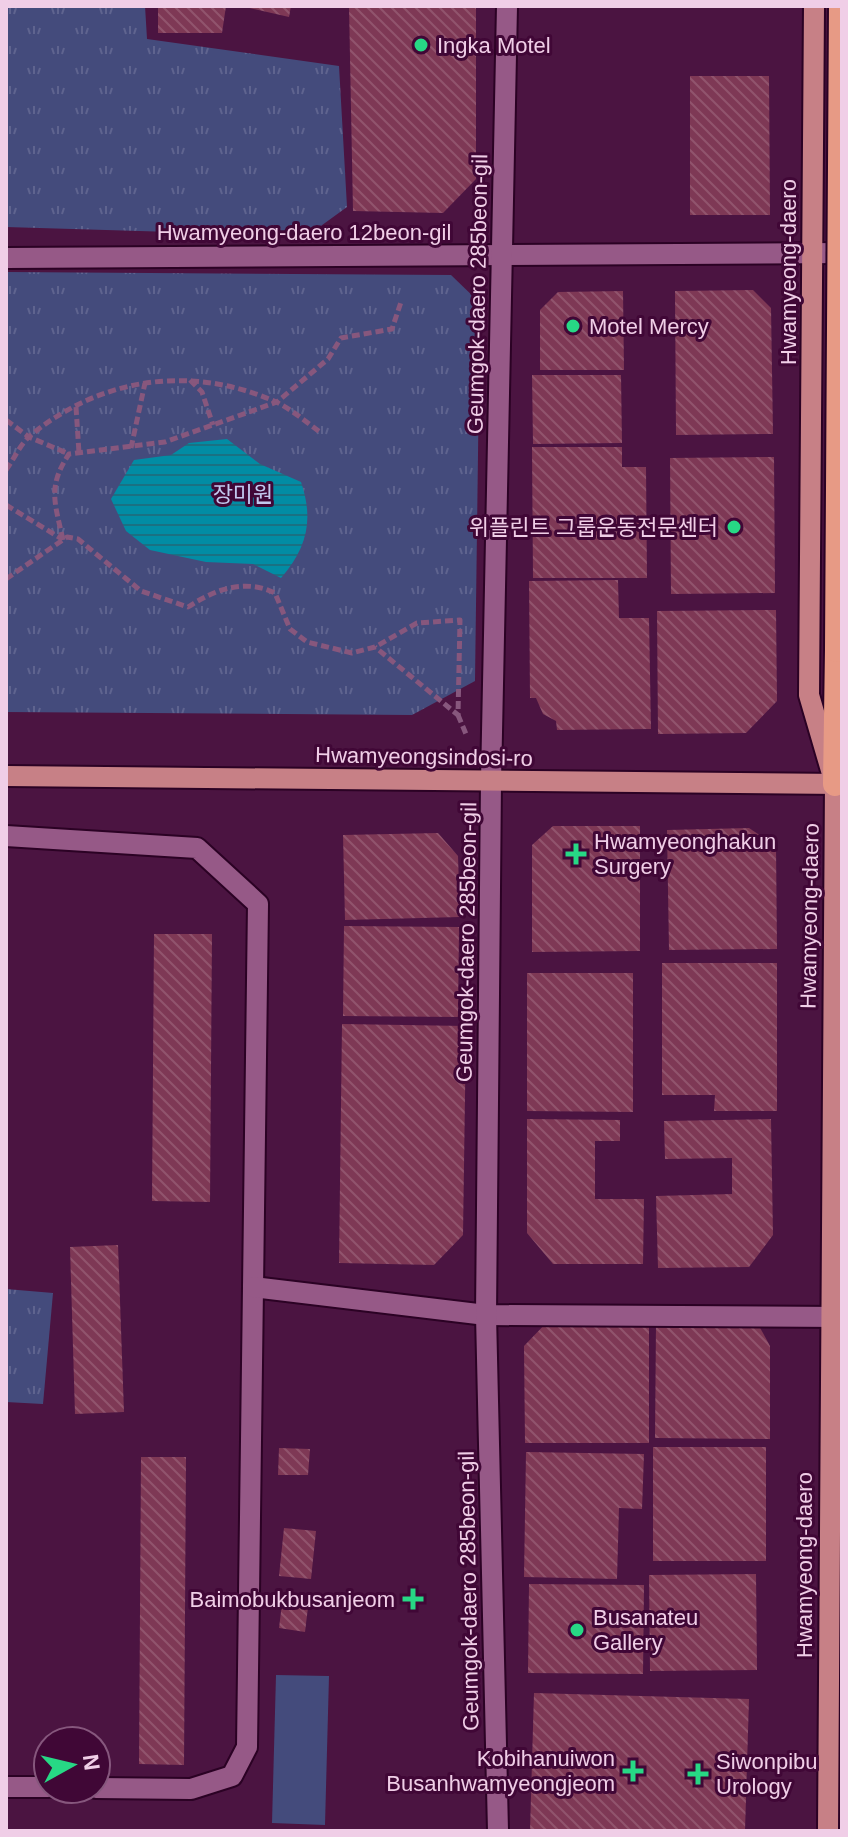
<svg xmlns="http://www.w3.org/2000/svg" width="848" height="1837" font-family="Helvetica,'Noto Sans KR',sans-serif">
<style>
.green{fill:#444b7c}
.park{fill:url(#park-tufts)}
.water{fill:url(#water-rules)}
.building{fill:url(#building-back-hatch)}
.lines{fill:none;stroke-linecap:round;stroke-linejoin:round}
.minor-casing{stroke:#2b0224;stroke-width:24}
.major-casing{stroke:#2b0224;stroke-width:24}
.highway-casing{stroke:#2b0224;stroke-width:28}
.path{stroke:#87577d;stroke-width:5;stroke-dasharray:8 4;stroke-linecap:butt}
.minor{stroke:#965987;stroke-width:20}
.major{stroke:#c78086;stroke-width:20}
.highway{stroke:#e79a85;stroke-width:24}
.highway-bridge-casing{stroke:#2b0224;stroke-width:28;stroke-linecap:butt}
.highway-bridge{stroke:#e79a85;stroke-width:24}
.poi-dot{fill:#27d885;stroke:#400736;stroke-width:3}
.labels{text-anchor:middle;stroke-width:6;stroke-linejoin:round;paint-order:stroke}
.poi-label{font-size:22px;fill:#f0cee7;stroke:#400736;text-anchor:start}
.street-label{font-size:22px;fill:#f0cee7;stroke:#400736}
.park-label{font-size:22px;fill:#c2c9ef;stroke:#400736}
</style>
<defs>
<pattern id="park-tufts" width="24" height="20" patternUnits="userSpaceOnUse" patternTransform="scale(2)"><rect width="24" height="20" fill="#444b7c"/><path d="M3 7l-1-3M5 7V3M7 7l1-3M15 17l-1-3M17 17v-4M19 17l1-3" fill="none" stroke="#5f648f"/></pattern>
<pattern id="water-rules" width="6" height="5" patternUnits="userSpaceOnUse" patternTransform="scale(2)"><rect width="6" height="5" fill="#028ca4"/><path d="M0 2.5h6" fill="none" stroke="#1a7183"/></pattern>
<pattern id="building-back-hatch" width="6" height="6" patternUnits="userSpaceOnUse" patternTransform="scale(2)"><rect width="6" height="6" fill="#7e3855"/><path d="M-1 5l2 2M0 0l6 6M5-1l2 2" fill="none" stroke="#91546d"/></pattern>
</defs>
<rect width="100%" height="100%" fill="#4b1441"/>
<path class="green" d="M276 1675 329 1676 325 1825 272 1823Z"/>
<g class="park">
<path d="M6 6H145L147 39 339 66 347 207 307 236 6 227Z"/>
<path d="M6 272 451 275 480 303 475 681 412 715 6 712Z"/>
<path d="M6 1289 53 1293 43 1404 6 1402Z"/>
</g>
<path class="water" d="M227 439 260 464 301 482C314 520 307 548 281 578L253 564 206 562 150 550 126 531 111 499 134 460 171 455 189 443Z"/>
<g class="building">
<path d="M158 6H226L222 33H158Z"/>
<path d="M241 6H291L289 17Z"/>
<path d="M349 6H476V179L443 213 353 211Z"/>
<path d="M690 76H769L770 215H690Z"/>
<path d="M753 290 771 308 773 434 676 435 675 291Z"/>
<path d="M623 291 624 370H540V310L558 292Z"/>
<path d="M532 375H621L622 443 533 444Z"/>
<path d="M532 447H622V467H646L647 578H533Z"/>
<path d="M774 457 775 593 671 594 670 458Z"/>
<path d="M618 580 619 618H649L651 729 557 730 556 721 543 714 536 698H530L529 581Z"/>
<path d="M776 610 777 701 746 733 658 734 657 611Z"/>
<path d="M553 826H640V951L532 952V845Z"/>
<path d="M749 828 776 846 777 949 669 950 667 830Z"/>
<path d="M438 833 458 856 460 917 345 920 343 835Z"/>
<path d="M344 926 459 927 458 1017 343 1016Z"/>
<path d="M154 934H212L210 1202 152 1201Z"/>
<path d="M662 963H777V1111H714L715 1095H662Z"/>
<path d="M527 973H633V1112L527 1111Z"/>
<path d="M342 1024 466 1026 463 1235 434 1265 339 1263Z"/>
<path d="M527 1119 620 1120V1141H595V1199H644L643 1264H553L527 1233Z"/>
<path d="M771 1119 773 1235 749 1267 658 1268 656 1196 732 1194V1158L665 1159 664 1121Z"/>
<path d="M118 1245 124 1412 75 1414 70 1247Z"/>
<path d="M550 1319H649V1443H525L524 1346Z"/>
<path d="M656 1323 758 1324 770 1346V1439L655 1438Z"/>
<rect x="653" y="1447" width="113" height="114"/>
<path d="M279 1448 310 1449 308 1475H278Z"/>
<path d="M526 1452 644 1454 642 1509 619 1508 617 1579 524 1577Z"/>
<path d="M141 1457H186L184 1765 139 1764Z"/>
<path d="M284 1528 316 1531 311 1579 279 1576Z"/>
<path d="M756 1574 757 1670 650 1671 649 1575Z"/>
<path d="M529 1584 644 1585 643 1674 528 1673Z"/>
<path d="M283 1596 309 1599 305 1632 279 1628Z"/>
<path d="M534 1693 749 1699 745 1831H530Z"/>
</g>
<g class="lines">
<defs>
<g id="minor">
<path d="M6 258 842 253"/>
<path d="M6 836 197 848 258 904 247 1747 232 1776 191 1789 96 1788"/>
<path d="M253 1287 486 1315 842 1317"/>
<path d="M6 1787H48"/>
<path d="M498 1831 486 1315 491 781 507 6"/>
</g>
<g id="major">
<path d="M814 6 809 695 835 784 828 1831"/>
<path d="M6 776 842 784"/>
</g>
<path id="highway" d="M835 784 837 650"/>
</defs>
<use href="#minor" class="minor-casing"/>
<use href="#major" class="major-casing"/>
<use href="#highway" class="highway-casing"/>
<g class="path">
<path d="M190 380 202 392 213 425"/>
<path d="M76 407 79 453"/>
<path d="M6 420 29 437 69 454"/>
<path d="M131 448 145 383"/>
<path d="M6 470C14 459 21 443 31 435 102 377 191 365 274 401 290 408 306 422 320 432"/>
<path d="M6 505 62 539"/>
<path d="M63 540C55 503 47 487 69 454L165 442 277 402 328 359 341 338 392 329 401 302"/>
<path d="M6 579 67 537 78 539 141 591 188 607C214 590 244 578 275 593L290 629 307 642 352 653 375 647 417 623 460 620 458 715 375 647"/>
<path d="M458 715 466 734"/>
</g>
<use href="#minor" class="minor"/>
<use href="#major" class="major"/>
<use href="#highway" class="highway"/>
<defs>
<path id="highway-bridge" d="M837 650 841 6"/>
</defs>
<use href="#highway-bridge" class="highway-bridge-casing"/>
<use href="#highway-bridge" class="highway-bridge"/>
</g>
<g class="poi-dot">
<circle cx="421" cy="45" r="8"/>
<circle cx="573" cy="326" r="8"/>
<circle cx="734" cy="527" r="8"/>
<path d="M572 842h8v8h8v8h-8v8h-8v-8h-8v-8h8z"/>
<path d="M409 1587h8v8h8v8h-8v8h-8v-8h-8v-8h8z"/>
<circle cx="577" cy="1630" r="8"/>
<path d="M629 1759h8v8h8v8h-8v8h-8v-8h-8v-8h8z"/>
<path d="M694 1762h8v8h8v8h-8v8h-8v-8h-8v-8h8z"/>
</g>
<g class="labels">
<g class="poi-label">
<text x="437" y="53">Ingka Motel</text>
<text x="589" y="334">Motel Mercy</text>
<text x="718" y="535" text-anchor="end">위플린트 그룹운동전문센터</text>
<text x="594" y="849">Hwamyeonghakun<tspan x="594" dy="25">Surgery</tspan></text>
<text x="395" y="1607" text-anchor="end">Baimobukbusanjeom</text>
<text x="593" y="1625">Busanateu<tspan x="593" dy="25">Gallery</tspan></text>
<text x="615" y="1766" text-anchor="end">Kobihanuiwon<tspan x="615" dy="25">Busanhwamyeongjeom</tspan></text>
<text x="716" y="1769">Siwonpibu<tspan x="716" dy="25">Urology</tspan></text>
</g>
<g class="street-label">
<text x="304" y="240">Hwamyeong-daero 12beon-gil</text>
<text transform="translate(788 272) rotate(-90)" y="8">Hwamyeong-daero</text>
<text transform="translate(477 294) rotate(-89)" y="8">Geumgok-daero 285beon-gil</text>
<text transform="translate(424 756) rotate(1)" y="8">Hwamyeongsindosi-ro</text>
<text transform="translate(809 916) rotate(-89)" y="8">Hwamyeong-daero</text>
<text transform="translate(466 942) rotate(-89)" y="8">Geumgok-daero 285beon-gil</text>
<text transform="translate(804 1565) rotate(-90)" y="8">Hwamyeong-daero</text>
<text transform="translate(468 1591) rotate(-91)" y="8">Geumgok-daero 285beon-gil</text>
</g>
<g class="park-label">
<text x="243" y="502">장미원</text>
</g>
</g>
<rect width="848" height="1837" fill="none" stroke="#f0cee7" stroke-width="16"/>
<g transform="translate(72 1765) rotate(82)"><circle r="38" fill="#400736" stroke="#86577d" stroke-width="2"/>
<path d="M0-6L14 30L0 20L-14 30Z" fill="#27d885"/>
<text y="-12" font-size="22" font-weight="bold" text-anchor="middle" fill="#f0cee7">N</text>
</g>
</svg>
